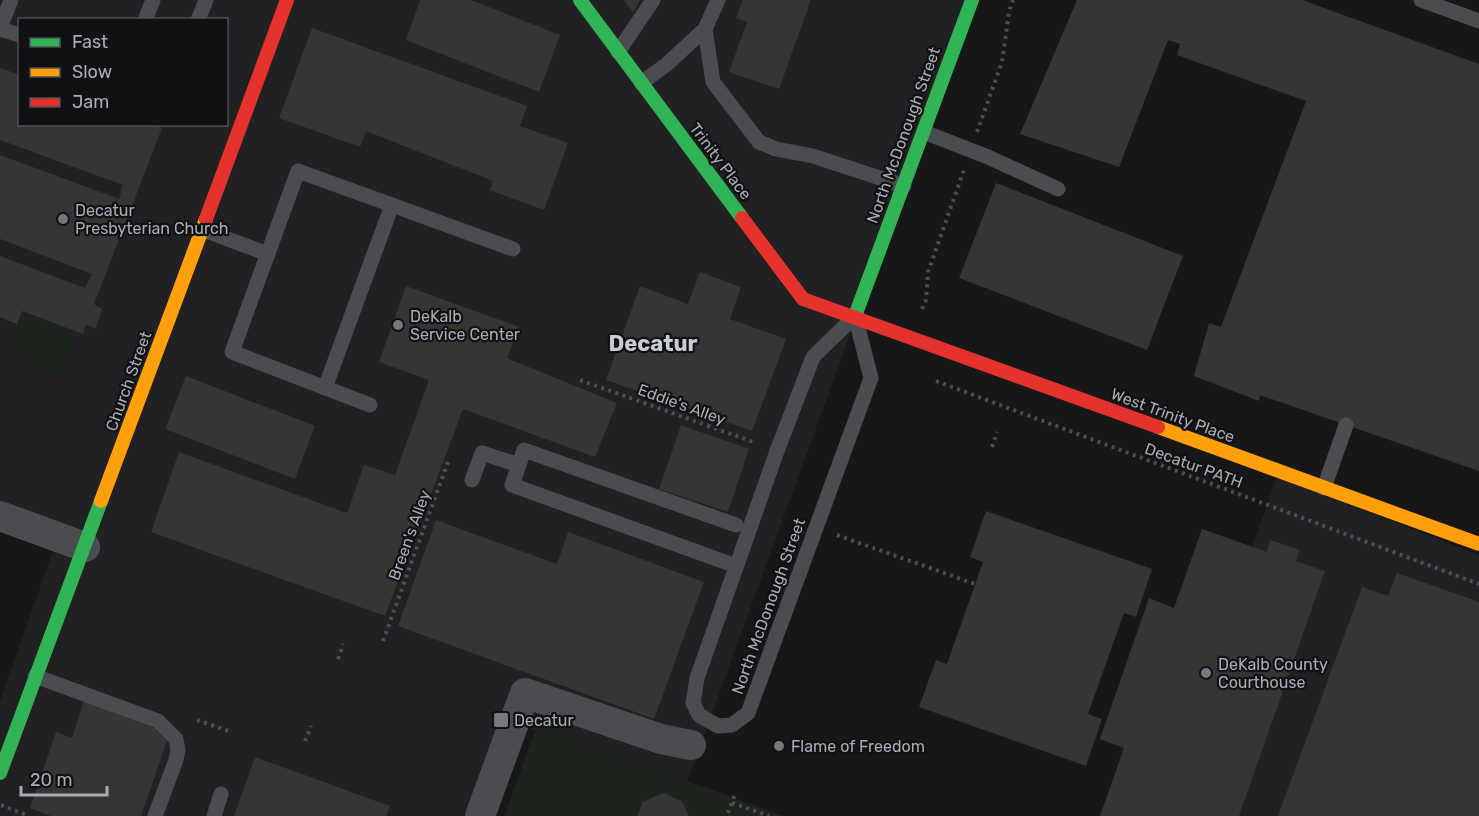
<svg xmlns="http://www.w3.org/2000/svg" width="1479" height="816" font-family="Rubik,sans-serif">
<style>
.built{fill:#212123;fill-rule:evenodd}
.green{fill:#1d241e}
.building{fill:#353536}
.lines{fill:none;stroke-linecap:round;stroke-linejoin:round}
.path{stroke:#4d4e52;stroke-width:4;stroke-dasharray:3 4.5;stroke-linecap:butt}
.lane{stroke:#4b4c50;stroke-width:15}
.street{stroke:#4b4c50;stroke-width:30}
.fast{stroke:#30b455;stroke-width:14}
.slow{stroke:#ff9f0a;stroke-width:14}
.jam{stroke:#e5322d;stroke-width:14}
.poi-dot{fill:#757880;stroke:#111113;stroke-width:2}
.labels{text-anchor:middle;stroke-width:4.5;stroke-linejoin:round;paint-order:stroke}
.street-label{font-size:16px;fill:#a8adb8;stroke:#111113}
.poi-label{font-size:16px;fill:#a8adb8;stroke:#111113;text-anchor:start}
.district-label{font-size:22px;font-weight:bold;fill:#c9ccd4;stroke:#111113}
</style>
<rect width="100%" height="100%" fill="#171717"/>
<g class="built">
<path d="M0 0H972L686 785 512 722 479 816H0V701L53 551 0 531ZM20 20H226V124H20Z"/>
<path d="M1277 477 1479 555V816H1156Z"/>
</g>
<g class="green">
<path d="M22 311 77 331 62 374 6 354Z"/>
<path d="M537 726 783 816H504Z"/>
</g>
<g class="building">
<path d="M420 0H471L560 35 539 92 406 40Z"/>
<path d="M624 0H640L633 12Z"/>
<path d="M743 0H811L779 89 729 72 747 22 736 18Z"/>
<path d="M1077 0H1302L1479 64V471L1260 395 1259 401 1194 376 1209 323 1221 327 1306 101 1177 55 1180 44 1168 40 1119 167 1020 134Z"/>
<path d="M312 28 527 106 520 126 568 143 544 210 490 190 493 181 366 131 360 147 279 118Z"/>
<path d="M0 68 20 75V124H153L162 128 94 304 102 309 96 329 86 325 83 334 22 311 17 324 0 317V256L85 288 92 274 0 239V155L119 199 123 185 0 140Z"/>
<path d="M996 183 1183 256 1147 350 959 278Z"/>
<path d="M700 272 741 287 730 319 786 339 752 431 606 380 640 286 688 304Z"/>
<path d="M406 286 519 327 507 358 617 403 595 457 463 409 385 616 151 532 179 452 347 513 364 465 395 475 429 380 379 362Z"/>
<path d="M186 376 315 426 295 479 165 429Z"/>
<path d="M681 425 749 449 728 512 659 489Z"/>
<path d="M986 511 1152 569 1136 617 1124 613 1088 714 1102 719 1086 766 919 707 936 660 947 664 983 562 970 557Z"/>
<path d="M436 520 557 564 568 532 704 582 654 719 398 626Z"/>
<path d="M1202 529 1267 552 1270 540 1300 550 1296 561 1325 571 1239 816H1100L1124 748 1100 739 1149 598 1174 608Z"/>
<path d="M1397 573 1479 602V816H1278L1362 587 1388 596Z"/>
<path d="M84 701 154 728 167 741 141 816H51L30 808 56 732 72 738Z"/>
<path d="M255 757 390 806 386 816H234Z"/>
<path d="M663 793 682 801 689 816H637L643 802Z"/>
</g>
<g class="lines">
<g class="path">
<path d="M977 132 1002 62 1009 12 1013 0"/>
<path d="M922 309 926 300 928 272 964 170"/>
<path d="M580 380 756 443"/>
<path d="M936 381 1479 584"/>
<path d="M992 447 997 432"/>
<path d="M837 535 975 584"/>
<path d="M383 641 448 462"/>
<path d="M338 659 343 644"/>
<path d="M197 720 231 732"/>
<path d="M305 741 311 726"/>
<path d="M732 803 769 816"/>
<path d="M1 805 29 816"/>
<path d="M728 813 735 794"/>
</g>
<g class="lane">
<path d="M1421 0 1479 21"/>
<path d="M145 20 153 0"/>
<path d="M198 20 206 0"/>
<path d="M0 28 11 0"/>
<path d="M0 29 20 35"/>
<path d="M705 29 713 82 759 142 776 149 813 156 904 186"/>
<path d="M618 52 653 0"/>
<path d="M641 83 666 65 705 29 718 0"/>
<path d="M924 132 988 157 1058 189"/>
<path d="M392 205 513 249"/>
<path d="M201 229 268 254"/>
<path d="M855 316 871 378 748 713 732 725 718 726 699 715 693 703 697 678 777 451 813 357Z"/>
<path d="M325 388 392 205 298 171 232 352 370 405"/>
<path d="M472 480 482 453 519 465"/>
<path d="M1324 488 1346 425"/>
<path d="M736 566 512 485 524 450 736 525"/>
<path d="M35 676 158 721 176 739 178 750 176 760 155 816"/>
<path d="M214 816 221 794"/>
</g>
<g class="street">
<path d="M0 516 85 547"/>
<path d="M480 816 525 693 661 739 691 745"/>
</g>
<g class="fast">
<path d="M580 0 742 218"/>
<path d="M855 316 972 0"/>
<path d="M0 773 101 501"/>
</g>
<g class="slow">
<path d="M1158 427 1479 544"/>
<path d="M101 501 206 219"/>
</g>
<g class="jam">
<path d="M742 218 803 299 1158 427"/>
<path d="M206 219 287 0"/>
</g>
</g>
<g class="poi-dot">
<circle cx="63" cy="219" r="6"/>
<circle cx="398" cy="325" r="6"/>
<circle cx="1206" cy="673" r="6"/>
<rect x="493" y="712" width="16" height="16" rx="3"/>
<circle cx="779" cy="746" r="6"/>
</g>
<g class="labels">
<g class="street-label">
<text transform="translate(903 135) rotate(-70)" y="6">North McDonough Street</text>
<text transform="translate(721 161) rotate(53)" y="6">Trinity Place</text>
<text transform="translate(128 381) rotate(-70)" y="6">Church Street</text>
<text transform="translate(682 404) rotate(20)" y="6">Eddie's Alley</text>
<text transform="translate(1173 415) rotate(20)" y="6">West Trinity Place</text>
<text transform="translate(1194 465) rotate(20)" y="6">Decatur PATH</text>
<text transform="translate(409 535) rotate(-70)" y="6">Breen's Alley</text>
<text transform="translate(768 606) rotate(-70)" y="6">North McDonough Street</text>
</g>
<g class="poi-label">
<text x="75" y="216">Decatur<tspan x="75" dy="18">Presbyterian Church</tspan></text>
<text x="410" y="322">DeKalb<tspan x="410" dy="18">Service Center</tspan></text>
<text x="1218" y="670">DeKalb County<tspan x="1218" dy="18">Courthouse</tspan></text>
<text x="514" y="726">Decatur</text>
<text x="791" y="752">Flame of Freedom</text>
</g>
<g class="district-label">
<text x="653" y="351">Decatur</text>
</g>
</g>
<rect x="18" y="18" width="210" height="108" fill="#111113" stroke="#4d4f55" stroke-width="1.5"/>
<rect x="30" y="38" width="30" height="9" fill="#30b455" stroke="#4d4f55" stroke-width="1.5"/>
<text x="72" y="48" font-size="18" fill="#a8adb8">Fast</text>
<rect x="30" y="68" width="30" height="9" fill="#ff9f0a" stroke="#4d4f55" stroke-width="1.5"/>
<text x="72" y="78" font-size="18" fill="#a8adb8">Slow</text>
<rect x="30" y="98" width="30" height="9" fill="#e5322d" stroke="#4d4f55" stroke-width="1.5"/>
<text x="72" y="108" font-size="18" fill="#a8adb8">Jam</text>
<path d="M21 786v9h86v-9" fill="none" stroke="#a8adb8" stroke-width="3"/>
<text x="30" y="786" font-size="18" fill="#a8adb8" stroke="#111113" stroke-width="4.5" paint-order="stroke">20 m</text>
</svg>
